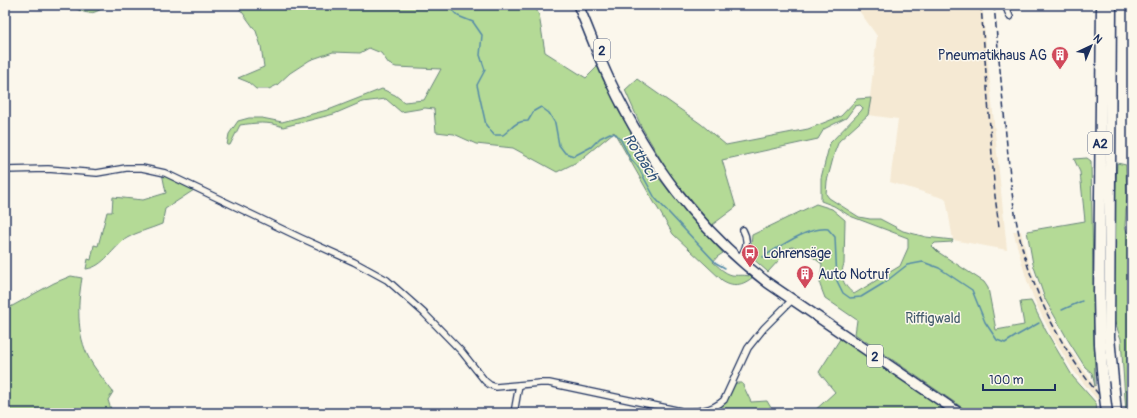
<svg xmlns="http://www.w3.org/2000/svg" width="1137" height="418" font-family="Pangolin,sans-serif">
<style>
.built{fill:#f5e9d3}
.green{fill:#b4da96;stroke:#68847a}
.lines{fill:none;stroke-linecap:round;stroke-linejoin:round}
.stream{stroke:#558ba8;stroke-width:1.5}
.street-casing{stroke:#1b2f5e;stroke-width:8}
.primary-casing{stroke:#1b2f5e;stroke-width:12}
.highway-casing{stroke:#1b2f5e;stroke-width:13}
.street{stroke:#fbf7ec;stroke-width:5.5}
.primary{stroke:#fbf7ec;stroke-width:9}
.highway{stroke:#fbf7ec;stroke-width:10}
.rail{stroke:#1b2f5e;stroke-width:1.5;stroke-dasharray:6 3;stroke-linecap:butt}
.highway-bridge-casing{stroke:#1b2f5e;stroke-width:13;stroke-linecap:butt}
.highway-bridge{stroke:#fbf7ec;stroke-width:10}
.labels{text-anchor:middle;stroke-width:3;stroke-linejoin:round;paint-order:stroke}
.shield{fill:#fbf7ec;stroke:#5e6b89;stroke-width:1}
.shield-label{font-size:13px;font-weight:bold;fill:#1b2f5e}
.poi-label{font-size:14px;fill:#1b2f5e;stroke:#fbf7ec;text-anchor:start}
.park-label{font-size:14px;fill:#415a6c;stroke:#fbf7ec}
.water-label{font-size:15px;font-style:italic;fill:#33567d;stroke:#fbf7ec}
</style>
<rect width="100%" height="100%" fill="#fbf7ec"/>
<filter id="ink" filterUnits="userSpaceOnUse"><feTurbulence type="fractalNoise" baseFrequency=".025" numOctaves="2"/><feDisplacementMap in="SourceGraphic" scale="8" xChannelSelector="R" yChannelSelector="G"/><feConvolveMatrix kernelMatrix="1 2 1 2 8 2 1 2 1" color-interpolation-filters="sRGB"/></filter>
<g filter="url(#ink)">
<g class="built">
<path d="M855 5H982L1007 250 953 240 946 199 890 182 898 119 868 115 877 36Z"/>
<path d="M1013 231H1021L1027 257 1037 284 1060 335 1097 389 1119 413H1109L1099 402 1072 369 1051 334 1037 306 1027 281Z"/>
</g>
<g class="green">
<path d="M69 5H107C91 17 86 14 69 5Z"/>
<path d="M237 5H534L539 15 545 52 586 78 599 65 613 96 617 108 652 169 672 195 723 253 717 257 713 262C719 267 724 273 732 275 740 276 744 274 753 277 742 286 733 287 722 280L673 234 648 192 614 132 579 161 557 172 513 148 476 144 454 134 436 132 434 109 425 108 401 112 386 99 362 102 334 114 283 127C269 121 254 123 240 125L230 145H227L229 134 238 121 249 118H262L282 122 331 109 382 89 395 95 404 102 424 100 441 69 396 67 389 64 381 53 369 48 360 53 333 52 310 60 290 73 277 85 269 89H256L248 82 238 78 264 67 261 46 256 31Z"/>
<path d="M637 79 701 124 726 145 808 129 841 116 857 99 871 98 868 115 839 141 835 151 827 181 826 194 829 198 859 217 870 219H880L903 231 926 237 953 240 952 242 935 243 932 246 938 252 984 282 988 288 996 330 1024 325 1020 302 1031 301 1046 331 1073 377 1096 403 1097 413H970L855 334 857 320 825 298 820 285 822 264 802 249 791 247 768 272 750 256 752 235 816 204 832 209 845 220 844 264C839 277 844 286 854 294L900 266 908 248V238L850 216 834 206 821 201V178L830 143 861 111 863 108 860 105 855 106 846 118 824 129 818 139 722 160 736 207 712 225 670 175 641 126 625 90Z"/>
<path d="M1087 158 1091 161 1095 386 1092 373 1085 367 1068 340 1045 299 1033 264 1027 231 1085 221 1080 172 1074 159Z"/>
<path d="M1117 163 1126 165 1127 196 1125 226 1128 235 1132 238V413H1126L1121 339 1112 315 1113 238Z"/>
<path d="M162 173 197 188 165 209 162 224C150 229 137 232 127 238 113 247 104 267 86 269L88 259 91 260 94 245 98 246 107 212H112L113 197 143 200 166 193Z"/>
<path d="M71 276 82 278C77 307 76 339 93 365 99 374 106 383 113 392L108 400 112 413H5V310L54 283Z"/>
<path d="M840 339 847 342 950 413H812L835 392 819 372Z"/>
<path d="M734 383H742L751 402 767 401 774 413H689L712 409 723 405Z"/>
</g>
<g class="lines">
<g class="stream">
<path d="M451 5V9L458 16 473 22 482 35 480 55 485 70 477 85 486 125 494 135H503C513 128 514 121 528 121L534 111 541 107 549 113 555 123 559 145 565 153 574 156 591 147 600 138 610 133 616 134 621 140 630 158 638 167 655 198 716 263 725 268"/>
<path d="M763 257C781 246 807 227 828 229L835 237 837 281 843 293 850 298 861 297 884 283 907 265 923 262 939 268 972 290 985 322 997 340 1005 343 1016 336 1039 323"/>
<path d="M1131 276H1132"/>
<path d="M1062 310 1082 301"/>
</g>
<defs>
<g id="street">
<path d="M1005 5 1010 17"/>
<path d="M5 170 48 169 97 173 126 168H142L165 173 301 238 354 262 387 280 424 313 462 352 485 381 490 385 496 387 540 383H549L681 411C697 412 712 411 724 400L748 348 764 328 792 300"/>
<path d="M739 259C746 249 749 241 743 230"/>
<path d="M514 413 519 385"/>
</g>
<path id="primary" d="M578 5C589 30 598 56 610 81 648 161 697 229 768 283L959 413"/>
<g id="highway">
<path d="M1102 5 1099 295 1100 344 1103 382"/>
<path d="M1111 5 1109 337 1116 413"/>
</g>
</defs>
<use href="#street" class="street-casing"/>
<use href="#primary" class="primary-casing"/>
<use href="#highway" class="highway-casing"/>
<use href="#street" class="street"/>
<use href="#primary" class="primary"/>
<use href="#highway" class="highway"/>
<g class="rail">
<path d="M981 5 995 196 999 227"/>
<path d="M994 5C998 48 1002 91 1006 135 1010 175 1013 216 1024 254 1042 314 1073 368 1115 413"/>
</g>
<defs>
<path id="highway-bridge" d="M1103 382 1107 413"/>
</defs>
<use href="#highway-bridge" class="highway-bridge-casing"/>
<use href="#highway-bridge" class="highway-bridge"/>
</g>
</g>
<defs>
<symbol id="building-pin" viewBox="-11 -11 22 30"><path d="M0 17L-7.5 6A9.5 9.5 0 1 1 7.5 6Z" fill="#d1495b" stroke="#fbf7ec"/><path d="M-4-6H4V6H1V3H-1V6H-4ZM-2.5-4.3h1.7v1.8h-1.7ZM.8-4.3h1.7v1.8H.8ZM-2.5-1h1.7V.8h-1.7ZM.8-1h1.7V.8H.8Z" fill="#fff"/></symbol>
<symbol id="bus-pin" viewBox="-11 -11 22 30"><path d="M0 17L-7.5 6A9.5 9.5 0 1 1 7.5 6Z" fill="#d1495b" stroke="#fbf7ec"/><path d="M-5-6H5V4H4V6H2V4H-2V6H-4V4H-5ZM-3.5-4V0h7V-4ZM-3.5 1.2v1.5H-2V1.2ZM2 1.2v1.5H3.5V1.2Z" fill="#fff"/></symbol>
</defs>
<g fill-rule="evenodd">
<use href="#building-pin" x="1050" y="45" width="20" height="27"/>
<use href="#bus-pin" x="740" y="243" width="20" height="27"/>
<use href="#building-pin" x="795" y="264" width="20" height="27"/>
</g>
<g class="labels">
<g class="shield">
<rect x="594" y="39" width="16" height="22" rx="3"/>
<rect x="1088" y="132" width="24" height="22" rx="3"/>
<rect x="867" y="345" width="16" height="22" rx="3"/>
</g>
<g class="shield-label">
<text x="602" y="55">2</text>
<text x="1100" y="148">A2</text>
<text x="875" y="361">2</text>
</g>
<g class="poi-label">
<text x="1047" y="60" text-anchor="end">Pneumatikhaus AG</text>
<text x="763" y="258">Lohrensäge</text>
<text x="818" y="279">Auto Notruf</text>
</g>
<g class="park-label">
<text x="933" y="323">Riffigwald</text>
</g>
<g class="water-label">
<text transform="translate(641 157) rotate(58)" y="5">Rotbach</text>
</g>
</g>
<rect width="1137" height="418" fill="none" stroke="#fbf7ec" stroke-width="20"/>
<rect x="10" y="10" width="1117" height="398" fill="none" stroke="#1b2f5e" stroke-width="1.5" filter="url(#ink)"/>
<g transform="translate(1091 46) rotate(44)" stroke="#fbf7ec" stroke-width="3" paint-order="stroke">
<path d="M0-3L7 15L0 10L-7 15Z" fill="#1b2f5e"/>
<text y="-6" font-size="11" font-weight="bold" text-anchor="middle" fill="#1b2f5e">N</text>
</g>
<path d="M983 384v6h72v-6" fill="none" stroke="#1b2f5e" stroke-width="2"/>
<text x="989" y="384" font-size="12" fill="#1b2f5e" stroke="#fbf7ec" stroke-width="3" paint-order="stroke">100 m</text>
</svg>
